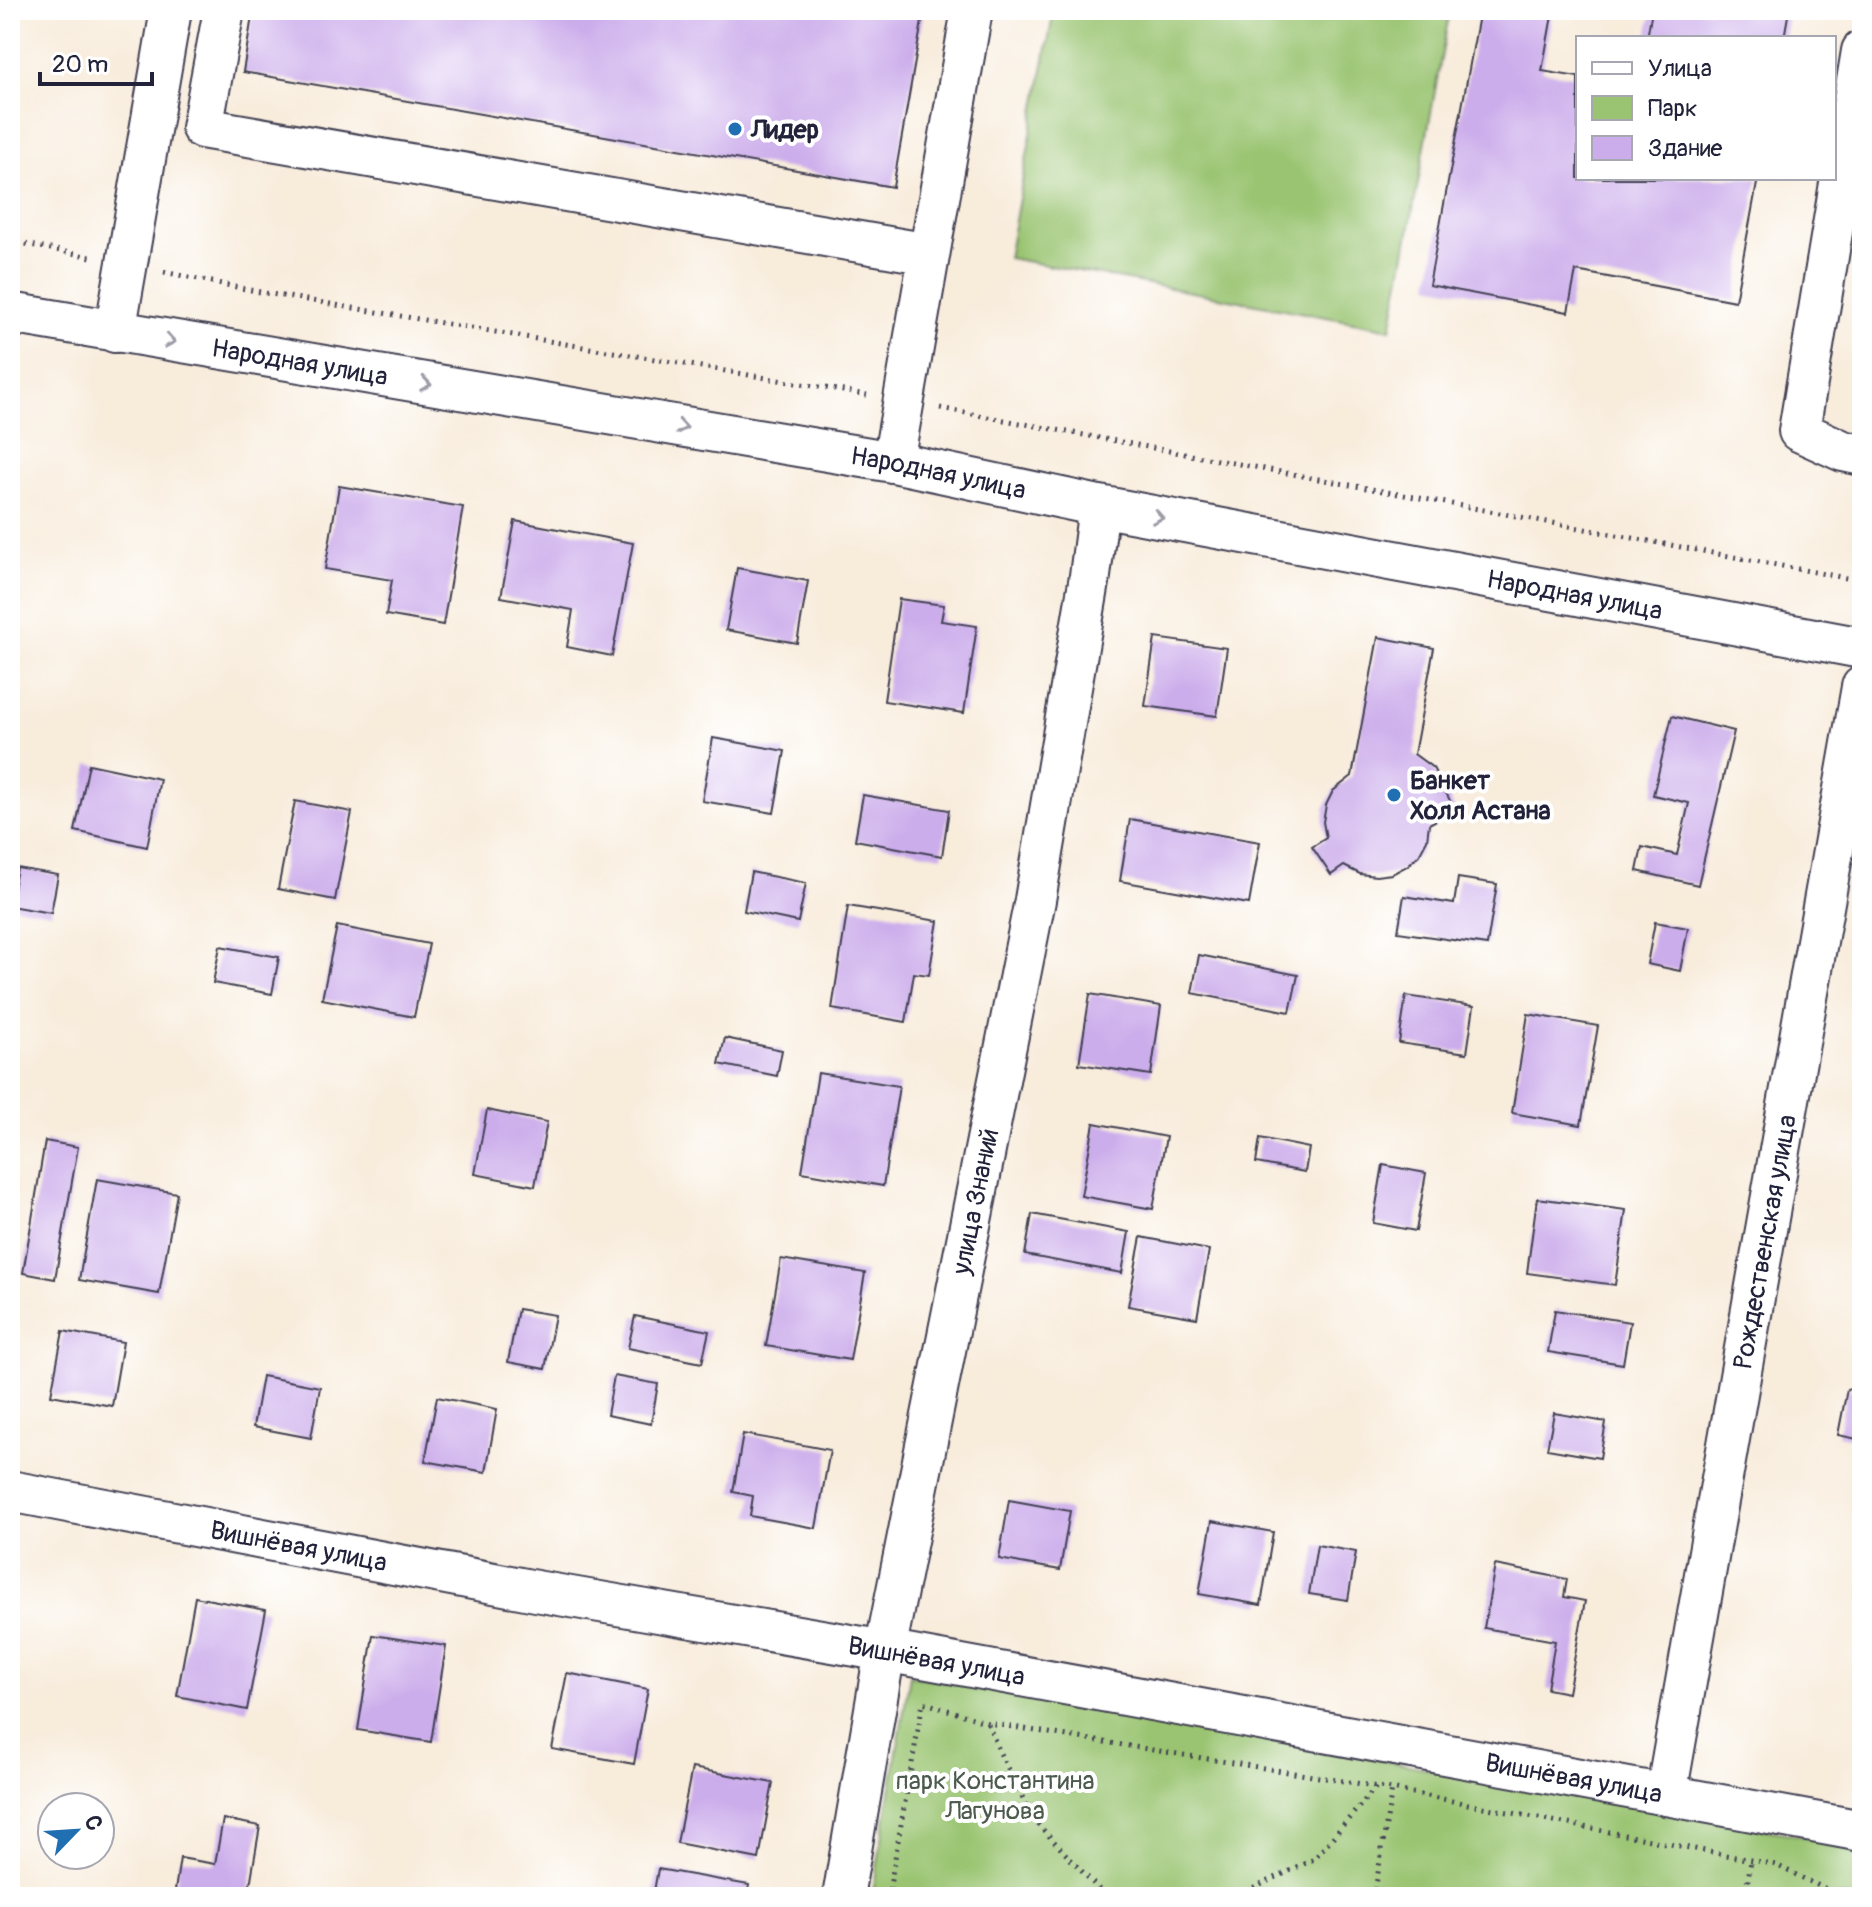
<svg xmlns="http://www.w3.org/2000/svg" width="1872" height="1907" font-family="Pangolin,sans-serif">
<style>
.green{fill:#9ac471;stroke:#5e7356;stroke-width:2}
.building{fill:#ccadeb}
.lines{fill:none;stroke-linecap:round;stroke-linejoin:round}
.minor-casing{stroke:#424053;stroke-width:44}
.path{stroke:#424053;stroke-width:5;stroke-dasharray:2 6;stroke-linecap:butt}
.minor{stroke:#fff;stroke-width:40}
.oneway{stroke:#9c9ca7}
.poi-dot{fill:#1f6fb2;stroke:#fff;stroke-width:3}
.labels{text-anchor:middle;stroke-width:8;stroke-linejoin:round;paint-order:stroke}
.poi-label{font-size:26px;font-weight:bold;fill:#22223b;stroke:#fff;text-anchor:start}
.street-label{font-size:26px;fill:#22223b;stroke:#fff}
.park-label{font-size:26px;fill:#4c5b4e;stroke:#fff}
</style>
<rect width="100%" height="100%" fill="#fff"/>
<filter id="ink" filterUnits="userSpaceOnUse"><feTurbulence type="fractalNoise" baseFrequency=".0125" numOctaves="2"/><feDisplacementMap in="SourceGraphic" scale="16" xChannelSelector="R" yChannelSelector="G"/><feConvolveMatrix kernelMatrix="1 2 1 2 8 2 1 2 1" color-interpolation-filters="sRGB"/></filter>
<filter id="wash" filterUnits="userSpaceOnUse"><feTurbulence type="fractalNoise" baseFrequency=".006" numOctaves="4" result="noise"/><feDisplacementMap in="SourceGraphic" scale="32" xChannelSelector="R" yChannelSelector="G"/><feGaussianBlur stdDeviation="1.8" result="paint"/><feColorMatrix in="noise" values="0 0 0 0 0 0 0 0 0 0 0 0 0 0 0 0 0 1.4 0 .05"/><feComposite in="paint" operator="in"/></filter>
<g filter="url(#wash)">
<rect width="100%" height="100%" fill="#f8ecdb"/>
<g class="green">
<path d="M1054 10H1450L1391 329 1008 258Z"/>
<path d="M910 1675 1862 1847V1897H872Z"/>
</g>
<g id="blocks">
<g class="building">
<path d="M253 10H924L893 187 243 72Z"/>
<path d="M1480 10H1553L1542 71 1578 77V178H1758L1735 301 1576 271 1568 312 1429 285Z"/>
<path d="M1652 10H1789L1784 38H1647Z"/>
<path d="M339 486 463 507 443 625 386 615 392 580 325 569Z"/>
<path d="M515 521 633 543 612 656 567 647 573 610 501 597Z"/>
<path d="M737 568 808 581 797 643 726 630Z"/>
<path d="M899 599 944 605 941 621 977 626 964 713 884 701Z"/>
<path d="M1378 637 1434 648 1414 754 1433 768 1455 810 1429 824 1427 840 1419 855 1407 866 1392 874 1376 876 1360 874 1344 866 1331 875 1312 847 1326 838 1323 822 1326 805 1333 791 1352 776Z"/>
<path d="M1155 638 1227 648 1217 716 1145 706Z"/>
<path d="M1672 716 1734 731 1698 885 1637 871 1642 847 1677 855 1689 803 1653 795Z"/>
<path d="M713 738 785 751 774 813 702 801Z"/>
<path d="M89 764 160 779 147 847 75 831Z"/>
<path d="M863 795 949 810 942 856 855 840Z"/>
<path d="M295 801 352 812 335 900 278 889Z"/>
<path d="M1130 819 1260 842 1249 904 1120 881Z"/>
<path d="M17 868 58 875 51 913 10 906Z"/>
<path d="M751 872 806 883 798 922 744 911Z"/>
<path d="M1458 878 1497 884 1487 945 1398 932 1404 896 1454 904Z"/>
<path d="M848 906 938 921 929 975 914 973 906 1022 832 1009Z"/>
<path d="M1655 922 1688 928 1680 971 1647 964Z"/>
<path d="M337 926 429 944 414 1017 322 999Z"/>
<path d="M220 946 279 957 272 994 213 983Z"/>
<path d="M1199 955 1298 975 1290 1012 1192 993Z"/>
<path d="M1090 994 1161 1006 1151 1075 1079 1064Z"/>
<path d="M1406 996 1474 1006 1467 1053 1399 1043Z"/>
<path d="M1528 1014 1598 1026 1581 1125 1512 1113Z"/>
<path d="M725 1038 782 1050 777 1076 719 1064Z"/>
<path d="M818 1073 899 1086 883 1186 802 1172Z"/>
<path d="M487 1110 547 1122 535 1186 475 1174Z"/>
<path d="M1094 1123 1166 1137 1153 1209 1081 1196Z"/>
<path d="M1260 1138 1309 1148 1305 1172 1256 1163Z"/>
<path d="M45 1141 78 1147 55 1279 23 1273Z"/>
<path d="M1383 1165 1426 1173 1416 1231 1373 1223Z"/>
<path d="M97 1179 177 1193 159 1294 79 1280Z"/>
<path d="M1537 1198 1626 1210 1615 1285 1527 1273Z"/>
<path d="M1032 1214 1129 1232 1122 1273 1025 1255Z"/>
<path d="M1141 1237 1209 1250 1197 1318 1128 1306Z"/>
<path d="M781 1259 865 1273 850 1360 766 1346Z"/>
<path d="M518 1309 555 1315 545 1369 508 1362Z"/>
<path d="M1555 1310 1630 1322 1623 1364 1548 1352Z"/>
<path d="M635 1316 709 1331 702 1363 628 1348Z"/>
<path d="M63 1331 123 1342 112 1406 51 1395Z"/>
<path d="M262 1376 320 1387 311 1438 253 1427Z"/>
<path d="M614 1376 658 1384 651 1424 607 1415Z"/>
<path d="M1847 1389 1862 1392V1440L1838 1435Z"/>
<path d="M437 1397 497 1409 486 1472 425 1461Z"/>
<path d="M1554 1413 1606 1422 1600 1458 1547 1449Z"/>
<path d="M743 1434 830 1450 816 1528 750 1516 753 1496 733 1492Z"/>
<path d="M1009 1500 1070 1511 1060 1570 999 1559Z"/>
<path d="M1212 1521 1273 1532 1261 1605 1199 1594Z"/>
<path d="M1317 1545 1356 1552 1348 1600 1309 1594Z"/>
<path d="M1495 1565 1567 1579 1564 1597 1585 1601 1568 1693 1547 1689 1555 1641 1484 1628Z"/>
<path d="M195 1597 266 1610 247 1710 177 1696Z"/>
<path d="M373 1635 446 1646 431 1742 358 1730Z"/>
<path d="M567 1673 648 1689 634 1764 552 1749Z"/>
<path d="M692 1768 773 1783 759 1859 677 1843Z"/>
<path d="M223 1819 260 1826 248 1897H174L180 1858 215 1864Z"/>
<path d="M658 1869 749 1885 747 1897H653Z"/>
</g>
</g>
</g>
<g filter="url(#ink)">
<use href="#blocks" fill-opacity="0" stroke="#424053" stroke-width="2"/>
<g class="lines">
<defs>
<g id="minor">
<path d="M224 10 202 128 929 254"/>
<path d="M1862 51 1799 431 1843 451 1862 455"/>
<path id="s1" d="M10 313 893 462 1099 506 1862 648"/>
<path d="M115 332 171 10"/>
<path d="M893 462 972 10"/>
<path id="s2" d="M10 1491 536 1591 885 1651 1862 1831"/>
<path id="s3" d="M1666 1795C1731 1426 1799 1057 1862 687"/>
<path id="s4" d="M843 1897 885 1651 1035 900 1090 576 1099 506"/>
</g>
</defs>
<use href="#minor" class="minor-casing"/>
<g class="path">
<path d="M10 241 91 257"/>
<path d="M164 272 265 293 867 395"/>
<path d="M940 408 1862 581"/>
<path d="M988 1724 1000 1753 1034 1820 1106 1897"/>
<path d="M888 1897 923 1702 988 1723 1392 1789 1776 1865 1842 1897"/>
<path d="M1093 1897 1101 1893 1145 1897"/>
<path d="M1240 1897 1244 1893 1314 1859 1376 1787"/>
<path d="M1374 1897 1392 1789"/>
<path d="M1745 1897 1751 1861"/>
</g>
<use href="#minor" class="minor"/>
</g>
<defs><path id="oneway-chevron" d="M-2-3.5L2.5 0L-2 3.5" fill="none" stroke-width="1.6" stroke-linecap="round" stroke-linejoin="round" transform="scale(2)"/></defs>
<g class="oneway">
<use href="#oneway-chevron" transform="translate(170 341) rotate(10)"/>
<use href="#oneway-chevron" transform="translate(426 384) rotate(10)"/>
<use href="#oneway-chevron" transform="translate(682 427) rotate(10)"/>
<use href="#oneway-chevron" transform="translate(1158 517) rotate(11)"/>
</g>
</g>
<g class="poi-dot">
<circle cx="735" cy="129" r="8"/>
<circle cx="1394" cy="795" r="8"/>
</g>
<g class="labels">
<g class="poi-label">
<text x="751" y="138">Лидер</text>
<text x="1410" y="789">Банкет<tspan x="1410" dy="30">Холл Астана</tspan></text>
</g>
<g class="street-label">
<text dy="9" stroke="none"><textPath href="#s1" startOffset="294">Народная улица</textPath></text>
<text dy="9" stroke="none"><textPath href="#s1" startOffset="942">Народная улица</textPath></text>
<text dy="9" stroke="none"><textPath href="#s1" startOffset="1590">Народная улица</textPath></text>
<text dy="9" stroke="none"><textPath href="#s4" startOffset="708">улица Знаний</textPath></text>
<text dy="9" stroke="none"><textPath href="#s3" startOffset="562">Рождественская улица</textPath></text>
<text dy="9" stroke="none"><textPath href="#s2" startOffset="294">Вишнёвая улица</textPath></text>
<text dy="9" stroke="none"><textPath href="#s2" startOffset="942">Вишнёвая улица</textPath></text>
<text dy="9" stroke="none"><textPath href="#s2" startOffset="1590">Вишнёвая улица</textPath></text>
</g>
<g class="park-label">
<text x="995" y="1789">парк Константина<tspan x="995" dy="30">Лагунова</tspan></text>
</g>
</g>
<rect width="1872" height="1907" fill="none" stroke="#fff" stroke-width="40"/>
<rect x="1576" y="36" width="260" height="144" fill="#ffffff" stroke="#a7a7b1" stroke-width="2"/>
<rect x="1592" y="62" width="40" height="12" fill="#ffffff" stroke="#a7a7b1" stroke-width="2"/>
<text x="1648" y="76" font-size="24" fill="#22223b">Улица</text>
<rect x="1592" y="96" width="40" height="24" fill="#9ac471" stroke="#a7a7b1" stroke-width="2"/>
<text x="1648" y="116" font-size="24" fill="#22223b">Парк</text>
<rect x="1592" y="136" width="40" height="24" fill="#ccadeb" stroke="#a7a7b1" stroke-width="2"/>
<text x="1648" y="156" font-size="24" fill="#22223b">Здание</text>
<g transform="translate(76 1831) rotate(65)"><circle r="38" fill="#ffffff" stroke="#a7a7b1" stroke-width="2"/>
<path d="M0-6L14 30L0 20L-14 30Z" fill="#1f6fb2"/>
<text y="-12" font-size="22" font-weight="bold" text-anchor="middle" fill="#22223b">С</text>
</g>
<path d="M40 72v12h112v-12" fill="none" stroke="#22223b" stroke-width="4"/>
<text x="52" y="72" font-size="24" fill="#22223b" stroke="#ffffff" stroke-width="6" paint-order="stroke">20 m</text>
</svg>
